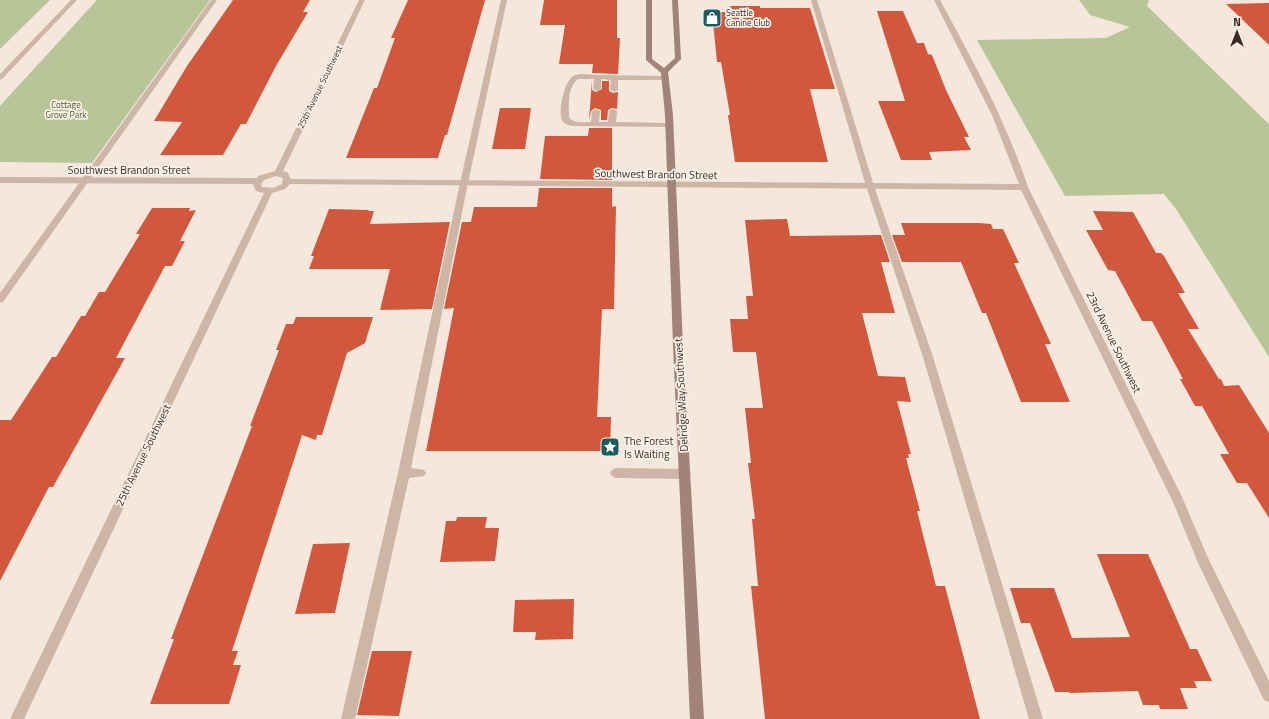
<svg xmlns="http://www.w3.org/2000/svg" width="1269" height="719" font-family="'Titillium Web',sans-serif">
<style>
.green{fill:#b8c599}
.building{fill:#d1583c}
.lines{fill:none;stroke-linecap:round;stroke-linejoin:round}
.lane{fill:#cdb6a5;fill-rule:evenodd}
.street{fill:#cdb6a5;fill-rule:evenodd}
.secondary{fill:#a18477;fill-rule:evenodd}
.labels{text-anchor:middle;stroke-width:3.5;stroke-linejoin:round;paint-order:stroke}
.far-poi-label{font-size:9px;fill:#392c27;stroke:#fbf1e8;text-anchor:start}
.far-street-label{font-size:9px;fill:#392c27;stroke:#fbf1e8}
.far-park-label{font-size:9px;fill:#4a5929;stroke:#fbf1e8}
.street-label{font-size:11px;fill:#392c27;stroke:#fbf1e8}
.poi-label{font-size:11px;fill:#392c27;stroke:#fbf1e8;text-anchor:start}
</style>
<rect width="100%" height="100%" fill="#f4e7db"/>
<g class="green">
<path d="M0 0H50L0 49Z"/>
<path d="M97 0H210L92 163 0 162V106Z"/>
<path d="M1079 0H1149L1147 6 1269 124V357L1176 209 1164 194 1065 196 977 40 1106 38 1130 27 1090 15Z"/>
</g>
<g class="building">
<path d="M233 0H310L303 12H308L276 66 246 124H241L223 155H160L182 122 154 121 187 66Z"/>
<path d="M408 0H485L447 135H445L438 158H346L374 88H377L395 38H391Z"/>
<path d="M544 0H617V38H620L618 74 592 73 593 64H559L565 25H540Z"/>
<path d="M1269 3V45L1226 4Z"/>
<path d="M730 6H760V8H810L835 89H810L828 162H735L728 115H730L721 62H717L712 12H731Z"/>
<path d="M877 11H903L917 43H924L928 54 932 55 946 90 969 137H964L971 150 929 152 932 160H901L878 101H905Z"/>
<path d="M592 80V90L596 92 602 89V81H609V91L613 93 618 92 617 109 612 108 608 110 607 120H601V110L595 108 591 111 589 121Z"/>
<path d="M500 108H531L525 149H492Z"/>
<path d="M589 128H612V180L540 179 545 136H588Z"/>
<path d="M539 188H612V207L616 206 614 309H602L597 417H611L610 451H426L454 308 444 309 462 222H471L474 207H537Z"/>
<path d="M152 208H190L189 211 196 210 180 241H185L172 266H165L116 358H125L53 487H49L0 581V420H11L52 357H56L81 316H85L99 292H105L140 234H136Z"/>
<path d="M329 209 369 210 368 211H374L370 224 450 222 432 309 380 310 390 269H309L314 256H311Z"/>
<path d="M1093 211 1133 212 1156 253H1161L1164 256 1185 293H1178L1199 329H1188L1219 379H1221L1224 386 1239 385 1269 433V518L1247 483H1237L1220 454H1229L1202 406H1195L1180 379H1183L1152 321H1142L1115 271 1108 270 1086 230H1103Z"/>
<path d="M787 219 790 236 881 235 890 262H881L895 313H862L878 376 905 377 911 402 897 401 911 454H908L909 458H906L920 511H917L936 586H945L980 719H765L751 586H758L752 519H755L748 463H751L745 408H763L756 352H733L730 319H748L746 296H753L745 220Z"/>
<path d="M901 223H979L991 224 993 229H1003L1019 263H1014L1051 344H1045L1070 402H1021L986 313H982L961 262H902L892 235H905Z"/>
<path d="M296 317H373L365 343 347 353 322 435H317L316 440 302 435 232 651H238L233 665H241L229 704H150L174 639H171L252 426H250L279 350H276L286 324H293Z"/>
<path d="M457 517H487L485 528H499L495 561 440 562 446 521H456Z"/>
<path d="M350 543 335 613 295 614 313 544Z"/>
<path d="M1097 554H1148L1190 649H1197L1212 681H1194L1197 688H1180L1188 709H1160L1159 705H1143L1138 691 1070 693 1069 692H1055L1030 623H1021L1010 588H1054L1072 638 1130 637Z"/>
<path d="M574 599 573 639 535 640 536 632H513L515 600Z"/>
<path d="M372 651H412L399 716 357 715Z"/>
</g>
<g class="lines">
<g class="lane">
<path d="M211 0H217L3 302 0 303V293Z"/>
<path d="M501 0H507L468 183 411 468 424 470 426 473 424 476 409 478 355 719H341L398 473 460 183Z"/>
<path d="M811 0H817L874 186 933 357 1043 719H1029L923 357 866 186Z"/>
<path d="M598 75 665 76 669 78 665 80H618V90L614 92 610 90 611 80 601 79V89L597 91 593 89 594 79H578C567 88 569 104 569 117 573 124 584 122 591 122L592 111 596 109 600 111 599 122H608L609 111 613 109 617 111 616 122 669 123 673 125 669 127 573 126C570 126 566 124 564 123 556 115 564 82 573 76 579 72 591 75 598 75Z"/>
<path d="M616 468 685 469 689 471 691 474 689 477 685 479 616 478 612 476 610 473 612 470Z"/>
</g>
<g class="street">
<path d="M71 0H77L2 79 0 80V74Z"/>
<path d="M359 0H365L283 171 287 172 291 179 1019 184 992 115 934 0H940C973 61 1006 121 1028 187L1182 497 1208 558 1269 681V702L1264 700 1199 565 1173 502 1021 190 290 184 285 189 272 193 24 719H10L264 193 256 191 253 184 0 183V177L257 178 258 176 275 171ZM276 176 283 178 282 184 273 188 262 187 261 184 264 180Z"/>
</g>
<path class="secondary" d="M646 0H652V59L664 68 675 58 672 0H678L681 59 668 72 673 115 683 346 704 719H690L673 346 665 115 661 73 646 60Z"/>
</g>
<defs>
<symbol id="shop-square" viewBox="-11 -11 22 22"><rect x="-9" y="-9" width="18" height="18" rx="4" fill="#195d5e" stroke="#fbf1e8"/><path d="M-5-2.5h2.3a2.7 3.5 0 0 1 5.4 0H5L5.5 6h-11ZM-1.5-2.5h3a1.5 2.3 0 0 0-3 0Z" fill="#fff"/></symbol>
<symbol id="sight-square" viewBox="-11 -11 22 22"><rect x="-9" y="-9" width="18" height="18" rx="4" fill="#195d5e" stroke="#fbf1e8"/><path d="M0-6L1.8-2.2L6-1.7L2.9 1.2L3.7 5.4L0 3.3L-3.7 5.4L-2.9 1.2L-6-1.7L-1.8-2.2Z" fill="#fff"/></symbol>
</defs>
<g fill-rule="evenodd">
<use href="#shop-square" x="701" y="7" width="22" height="22"/>
<use href="#sight-square" x="599" y="436" width="22" height="22"/>
</g>
<g class="labels">
<g class="far-poi-label">
<text x="726" y="16">Seattle<tspan x="726" dy="10">Canine Club</tspan></text>
</g>
<g class="far-street-label">
<text transform="translate(320 87) rotate(-64)" y="3">25th Avenue Southwest</text>
</g>
<g class="far-park-label">
<text x="66" y="108">Cottage<tspan x="66" dy="10">Grove Park</tspan></text>
</g>
<g class="street-label">
<text x="129" y="174">Southwest Brandon Street</text>
<text transform="translate(656 174) rotate(1)" y="4">Southwest Brandon Street</text>
<text transform="translate(1114 342) rotate(64)" y="4">23rd Avenue Southwest</text>
<text transform="translate(681 395) rotate(-93)" y="4">Delridge Way Southwest</text>
<text transform="translate(143 455) rotate(-64)" y="4">25th Avenue Southwest</text>
</g>
<g class="poi-label">
<text x="624" y="445">The Forest<tspan x="624" dy="13">Is Waiting</tspan></text>
</g>
</g>
<g transform="translate(1237 32)" stroke="#fbf1e8" stroke-width="3" paint-order="stroke">
<path d="M0-3L7 15L0 10L-7 15Z" fill="#392c27"/>
<text y="-6" font-size="11" font-weight="bold" text-anchor="middle" fill="#392c27">N</text>
</g>
</svg>
